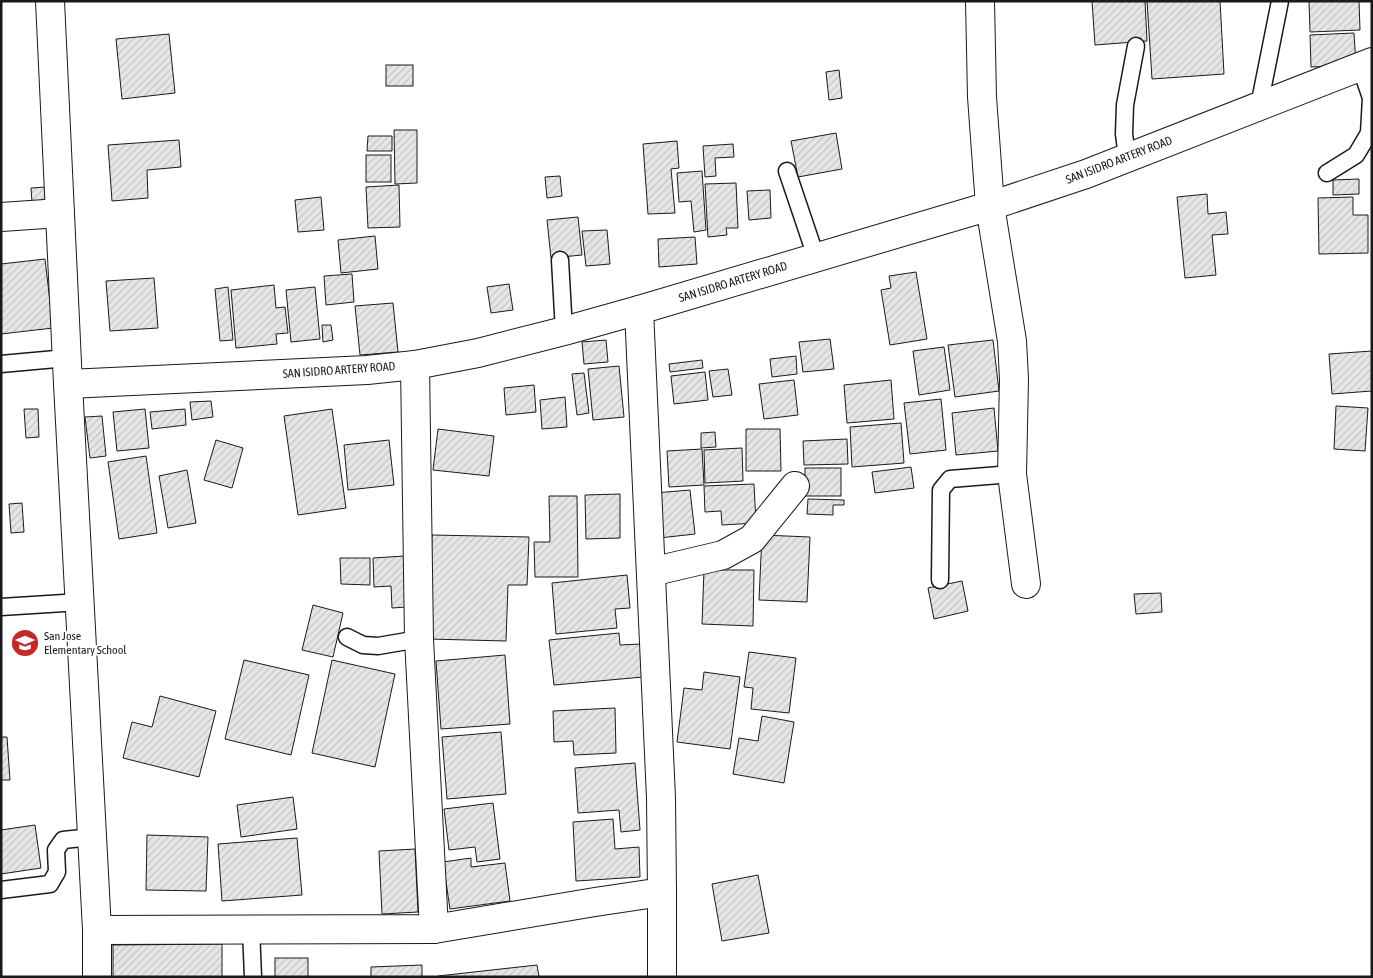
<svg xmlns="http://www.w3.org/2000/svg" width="1373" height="978" font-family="'Asap Condensed',sans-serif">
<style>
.building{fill:url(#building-hatch);stroke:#1a1a1a}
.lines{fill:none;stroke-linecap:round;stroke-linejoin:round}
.lane-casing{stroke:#1a1a1a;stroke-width:19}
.street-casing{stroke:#1a1a1a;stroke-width:30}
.secondary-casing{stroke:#1a1a1a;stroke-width:30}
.lane{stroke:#fff;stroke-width:16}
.street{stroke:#fff;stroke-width:28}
.secondary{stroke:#fff;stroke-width:28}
.labels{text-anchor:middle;stroke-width:4;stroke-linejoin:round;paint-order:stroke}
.street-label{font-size:12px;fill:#1a1a1a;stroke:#fff}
.poi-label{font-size:12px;fill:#1a1a1a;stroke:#fff;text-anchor:start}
</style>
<defs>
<pattern id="building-hatch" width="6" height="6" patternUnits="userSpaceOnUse" patternTransform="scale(1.25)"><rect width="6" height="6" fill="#e6e6e6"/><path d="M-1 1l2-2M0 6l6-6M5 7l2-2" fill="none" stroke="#c5c5c5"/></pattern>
</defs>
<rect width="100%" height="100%" fill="#fff"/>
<g class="building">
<path d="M1092 1H1145L1147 41 1095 45Z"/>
<path d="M1147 1H1220L1224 74 1152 79Z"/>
<path d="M1309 1H1359L1360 30 1310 32Z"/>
<path d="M1354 33 1356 65 1311 67 1310 35Z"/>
<path d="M169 34 175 93 122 99 116 39Z"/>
<rect x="386" y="65" width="27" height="21"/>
<path d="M839 70 842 98 829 100 826 72Z"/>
<path d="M394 130H417V183L395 184Z"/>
<path d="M836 133 842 169 798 177 791 141Z"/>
<path d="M368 136H392V151H367Z"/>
<path d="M179 140 181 167 147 170 148 198 112 201 108 145Z"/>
<path d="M677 141 679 168 671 169 675 213 648 214 643 144Z"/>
<path d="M733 144 734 157 715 158 716 176 705 177 703 146Z"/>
<rect x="366" y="155" width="25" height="27"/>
<path d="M702 171 706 230 694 232 691 201 679 202 677 173Z"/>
<path d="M560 176 562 196 547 198 545 177Z"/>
<path d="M1359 179V194L1333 195V180Z"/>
<path d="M736 183 738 228H726L727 235 708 237 705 184Z"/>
<path d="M399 185 400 227 368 228 366 187Z"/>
<path d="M46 187V202H32L31 188Z"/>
<path d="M770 190 771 218 749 220 747 191Z"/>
<path d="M1207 194 1208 214 1226 212 1228 234 1212 235 1216 275 1185 278 1177 197Z"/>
<path d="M321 197 324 230 298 232 295 200Z"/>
<path d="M1353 197V215H1368V253L1319 254 1318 198Z"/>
<path d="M578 217 582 255 551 258 547 220Z"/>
<path d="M607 230 610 264 586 266 582 231Z"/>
<path d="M375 236 378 269 341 273 338 240Z"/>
<path d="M695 237 697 264 659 267 658 239Z"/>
<path d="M45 259 53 328 1 334V264Z"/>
<path d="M916 272 927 339 890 345 881 290 891 288 889 276Z"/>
<path d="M352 274 354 302 326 305 324 276Z"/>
<path d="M154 278 158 328 110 331 106 281Z"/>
<path d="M509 284 513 310 491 313 487 287Z"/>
<path d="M274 285 276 308 285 307 288 333 276 334 277 344 236 348 231 290Z"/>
<path d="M228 287 233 340 220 341 215 289Z"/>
<path d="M315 287 320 339 291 342 286 290Z"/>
<path d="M393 303 398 352 360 355 355 306Z"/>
<path d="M322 325H331L333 340 323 342Z"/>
<path d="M830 339 834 369 803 372 799 342Z"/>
<path d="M606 340 608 362 584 364 582 342Z"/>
<path d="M993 340 999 391 955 397 948 345Z"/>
<path d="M944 347 950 390 919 395 913 351Z"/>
<path d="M1372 351V391L1332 394 1329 354Z"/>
<path d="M796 356 797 374 772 377 770 359Z"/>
<path d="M702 360 703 368 670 372 669 364Z"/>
<path d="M619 366 624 417 593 420 588 369Z"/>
<path d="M728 369 732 395 713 397 709 371Z"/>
<path d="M705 372 708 400 674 404 671 376Z"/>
<path d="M584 373 589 413 577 415 572 374Z"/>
<path d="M794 380 798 415 764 419 759 384Z"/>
<path d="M891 380 894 419 847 423 844 385Z"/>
<path d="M534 385 536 412 506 415 504 388Z"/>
<path d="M565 397 567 427 542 429 540 400Z"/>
<path d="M941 399 946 450 910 454 904 403Z"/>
<path d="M211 401 213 417 192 420 190 402Z"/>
<path d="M1336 406 1368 408 1365 451 1334 449Z"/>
<path d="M994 408 998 451 956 455 952 413Z"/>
<path d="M24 409H38L39 437 26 438Z"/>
<path d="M145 409 149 448 117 451 113 412Z"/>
<path d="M185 409 186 425 152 429 150 412Z"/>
<path d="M332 409 346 508 298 515 284 416Z"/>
<path d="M102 416 106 456 90 458 85 417Z"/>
<path d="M901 423 904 463 852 467 850 427Z"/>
<path d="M438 429 494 436 489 476 433 470Z"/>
<path d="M746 429H780L781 471H746Z"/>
<path d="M715 432 716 447 701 448V433Z"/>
<path d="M847 439 848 464 804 465 803 441Z"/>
<path d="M216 440 243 448 232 488 204 480Z"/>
<path d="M389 440 394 485 348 490 344 445Z"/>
<path d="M742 448 743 481 705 483 704 450Z"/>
<path d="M702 449 704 485 669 487 667 451Z"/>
<path d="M146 456 157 533 119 539 108 462Z"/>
<path d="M911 467 914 488 875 493 872 472Z"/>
<rect x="805" y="468" width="36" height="28"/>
<path d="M187 470 196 523 168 528 159 476Z"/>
<path d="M754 484 756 523 722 525 721 511 705 512 704 486Z"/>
<path d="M690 490 695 534 659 538 655 493Z"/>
<path d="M620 494V538L586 539 585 495Z"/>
<path d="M549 496H577L578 577H535L534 542H550Z"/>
<path d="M808 499 844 500V505H833V515L807 514Z"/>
<path d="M22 503 24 532 11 533 9 504Z"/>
<path d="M432 535 529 537 527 585H508L506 641 429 639Z"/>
<path d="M762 535 810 537 807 602 759 600Z"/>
<path d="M405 556 407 607 392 608 391 586 374 587 373 558Z"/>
<path d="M340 558H370V585L341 584Z"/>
<path d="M704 570H754L753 626 702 624Z"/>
<path d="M627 575 630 608 615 609 617 628 556 634 552 583Z"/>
<path d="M962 581 968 611 934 619 928 588Z"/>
<path d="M1161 593 1162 612 1136 614 1134 594Z"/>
<path d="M313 605 343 613 333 657 302 650Z"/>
<path d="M619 633 620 645 641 644 643 677 554 685 549 640Z"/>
<path d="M749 652 796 658 789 713 751 709 753 688 744 687Z"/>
<path d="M505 655 510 724 441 729 436 661Z"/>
<path d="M244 660 309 675 291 755 225 739Z"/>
<path d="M332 660 395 674 375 767 312 753Z"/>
<path d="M704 672 740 677 730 749 677 742 684 688 702 690Z"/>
<path d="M160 696 216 711 199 777 123 758 132 722 152 727Z"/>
<path d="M615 708 616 753 574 755 573 741 554 742 553 711Z"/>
<path d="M762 716 794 722 784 783 733 774 739 738 758 741Z"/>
<path d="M501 732 506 794 447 799 442 737Z"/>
<path d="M1 737H7L10 780H1Z"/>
<path d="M635 763 640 830 621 832 619 810 578 813 575 768Z"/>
<path d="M293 797 297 829 241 837 237 805Z"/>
<path d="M493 803 500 859 477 862 475 847 449 850 444 809Z"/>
<path d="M613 819 615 849 639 847 640 877 576 881 573 822Z"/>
<path d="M35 825 41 868 1 874V830Z"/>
<path d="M147 835 208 837 206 891 146 890Z"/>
<path d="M297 838 302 895 222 901 218 844Z"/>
<path d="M415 849 418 912 382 914 379 851Z"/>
<path d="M471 858V867L505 863 510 901 450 909 443 862Z"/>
<path d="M758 875 769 933 722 941 712 884Z"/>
<path d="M222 944V977H113V945Z"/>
<rect x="275" y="958" width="33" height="19"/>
<path d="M422 965V977H371V967Z"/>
<path d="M537 965 539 977H438V976Z"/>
</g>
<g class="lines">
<defs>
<g id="lane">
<path d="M1259 106 1280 1"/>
<path d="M1127 157 1124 134 1125 105 1136 46"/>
<path d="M787 171 816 257"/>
<path d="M1327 173 1356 155 1369 133 1371 98 1360 66"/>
<path d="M560 260 564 331"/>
<path d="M1 364 67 358"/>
<path d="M940 580 941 490 950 479 1012 474"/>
<path d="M1 607 80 602"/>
<path d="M347 637 363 645 378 646 419 639"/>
<path d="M1 890 50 884 57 872 56 850 63 840 92 837"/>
<path d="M251 929 253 977"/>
</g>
<g id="street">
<path d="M980 1 982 97 990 206 1012 341 1014 379 1012 474 1026 584"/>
<path d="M1 217 60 213"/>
<path d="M415 365 419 639 434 929"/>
<path d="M68 384 97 930V977"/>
<path d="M651 572 723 555 752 539 795 486"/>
<path d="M97 930 434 929 595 902 662 892 661 798 639 310"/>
<path d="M662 977V892"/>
</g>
<path id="secondary" d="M50 1 68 384 367 370 415 365 478 353 564 331 639 310 990 206 1086 174 1372 62"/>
</defs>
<use href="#lane" class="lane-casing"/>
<use href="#street" class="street-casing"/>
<use href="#secondary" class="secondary-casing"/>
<use href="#lane" class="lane"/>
<use href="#street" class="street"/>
<use href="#secondary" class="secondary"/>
</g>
<defs>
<symbol id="school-disc" viewBox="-11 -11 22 22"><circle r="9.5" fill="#c62828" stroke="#fff"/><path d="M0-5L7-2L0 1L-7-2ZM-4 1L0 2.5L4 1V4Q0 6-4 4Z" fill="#fff"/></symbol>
</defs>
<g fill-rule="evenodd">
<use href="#school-disc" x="9" y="627" width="32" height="32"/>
</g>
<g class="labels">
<g class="street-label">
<text transform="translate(1119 160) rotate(-21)" y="4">SAN ISIDRO ARTERY ROAD</text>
<text transform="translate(733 282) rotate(-17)" y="4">SAN ISIDRO ARTERY ROAD</text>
<text transform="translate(339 370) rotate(-4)" y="4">SAN ISIDRO ARTERY ROAD</text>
</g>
<g class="poi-label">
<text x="44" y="640">San Jose<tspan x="44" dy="14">Elementary School</tspan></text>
</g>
</g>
<rect width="1373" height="978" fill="none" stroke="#1a1a1a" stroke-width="5"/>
</svg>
